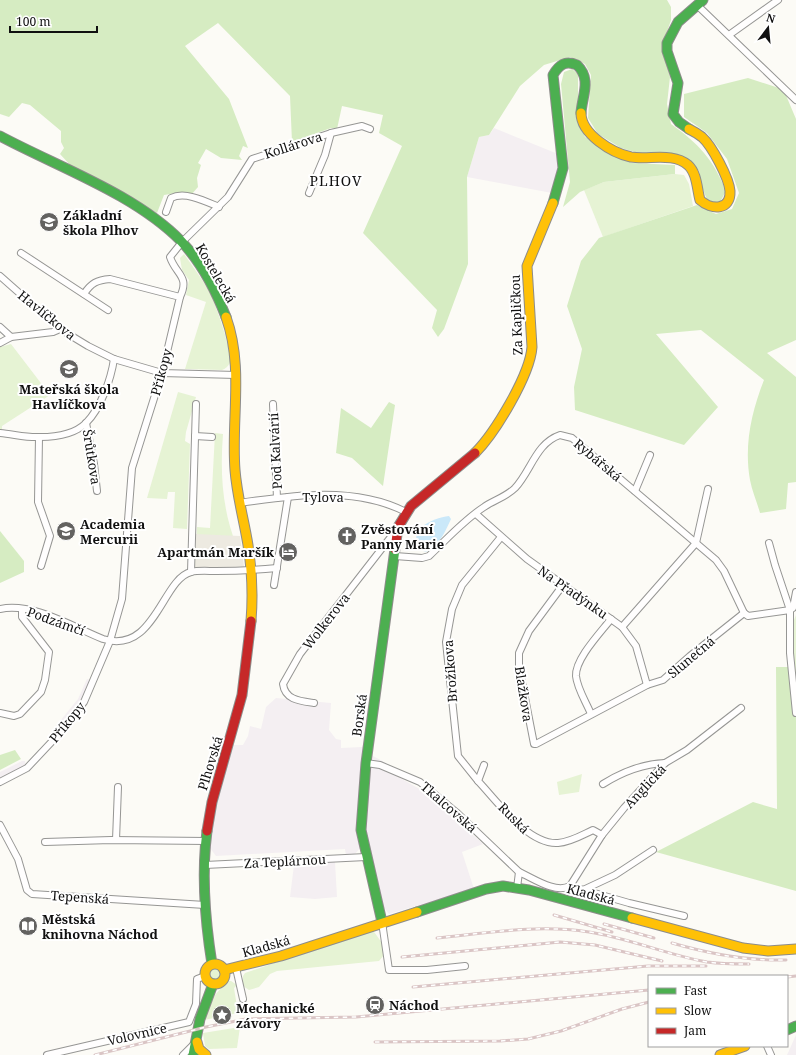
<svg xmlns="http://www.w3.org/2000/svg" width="796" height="1055" font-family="'Noto Serif',serif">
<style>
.industrial{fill:#f4eff2}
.green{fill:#e6f3d4}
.forest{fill:#d6ecc2}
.plaza{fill:#edeae1}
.water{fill:#cae8f9}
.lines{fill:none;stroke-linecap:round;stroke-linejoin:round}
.street-casing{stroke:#969694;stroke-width:8}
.fast-casing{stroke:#8d8c8a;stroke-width:11}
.slow-casing{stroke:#8d8c8a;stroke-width:11}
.jam-casing{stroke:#8d8c8a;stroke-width:11}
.street{stroke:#fffefe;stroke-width:6}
.fast{stroke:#4caf50;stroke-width:9}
.slow{stroke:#ffc107;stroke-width:9}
.jam{stroke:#c62828;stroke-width:9}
.rail-casing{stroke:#dac5c5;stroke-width:3}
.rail{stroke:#fff;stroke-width:1.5;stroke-dasharray:4.5;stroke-linecap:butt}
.labels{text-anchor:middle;stroke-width:4;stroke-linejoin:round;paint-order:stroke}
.street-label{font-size:13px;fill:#101010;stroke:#fff}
.poi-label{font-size:13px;font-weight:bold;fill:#101010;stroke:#fff;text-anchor:start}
.neighbourhood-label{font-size:14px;letter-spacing:1px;fill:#101010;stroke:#fff}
</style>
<rect width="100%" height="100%" fill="#fcfbf6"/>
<g class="industrial">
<path d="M494 128 558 154 560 167 552 193 467 177 479 137 489 135Z"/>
<path d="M87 679 94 681 83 704 61 730 56 726 78 699Z"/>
<path d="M276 698 331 703 329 730 336 739 341 740V748L362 747 365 744 361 847 355 854 346 856 345 849 216 856 210 848 214 803 234 745H243L248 736 250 726 261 729 266 707Z"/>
<path d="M373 756 386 763 400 778 425 792 483 844 462 852 474 889 389 914 382 905 365 834 364 813Z"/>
<path d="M22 761H25L26 769 0 781V772Z"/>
<path d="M335 862 337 897 315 899 290 897 294 865Z"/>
<path d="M796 1035V1055H787Z"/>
</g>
<g class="green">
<path d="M675 174 684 175 689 184 693 206 603 237 584 190 604 182Z"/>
<path d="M184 254C193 267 203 280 210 293 216 305 232 351 230 362 229 366 225 369 222 370L185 369 206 302 186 295 189 280 182 270 180 258Z"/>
<path d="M11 344 50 395 2 426V431H0V347Z"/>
<path d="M178 392 196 397 186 432 185 441 190 444 187 529 173 528 175 492H168L167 499 147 498Z"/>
<path d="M215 433 223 434C220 471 222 509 236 544L195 568 197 527 210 528Z"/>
<path d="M796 615V692L792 659V625Z"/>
<path d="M582 774 579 792 559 795 557 782Z"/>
<path d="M370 930C376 931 377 938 382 942L384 955 379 961 277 971 270 974 259 987 249 990 243 986V976L245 973Z"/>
<circle cx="215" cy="974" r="6"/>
<path d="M227 981H231L237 985 234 988 238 1013 204 1020 215 995Z"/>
<path d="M240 1027 237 1048 209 1049 205 1046 203 1033Z"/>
</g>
<g class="forest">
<path d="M0 0H667L671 7V20L662 47 670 77 667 104 671 124C699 144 713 159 726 191L720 202H708L702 187 699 171 688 159 671 155 642 154 621 148 598 134 588 118 591 75 585 64 570 57 544 65 520 86 489 135 479 137 467 177 468 264 444 329 438 337 432 328 437 310 363 233 402 146 379 133 383 115 342 106 337 129 331 128 292 142 290 96 218 23 185 46 229 99 248 148 243 146 239 156 242 160 221 158 206 149 198 163 201 165 197 178 198 187 191 195 183 192 164 195 157 213 102 182 71 166 60 154 64 148 61 142V131L30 105 22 103 9 117 0 114Z"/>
<path d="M572 69 578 74V122L585 137 607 152 632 163 675 165V174L604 182 580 192 563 207 570 182 561 84 564 72Z"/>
<path d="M748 78 779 88 785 93 796 119V340L767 353 796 377V482L788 483 786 509 760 513C757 502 752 491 750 480 744 446 751 413 764 380L701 330 656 334 718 407 684 445 575 410 574 387 582 349 567 306 581 261 599 238 697 205 716 214 732 209 739 193 727 159 707 133 684 117V94Z"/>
<path d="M389 402 395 405 383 486 352 458 336 453 341 408 371 428Z"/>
<path d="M0 531 24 561V572L0 583Z"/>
<path d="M776 667H794L796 692V891L656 852 753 802 777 809Z"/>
<path d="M15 750 21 759 0 770V755Z"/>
</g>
<path class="plaza" d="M196 534 240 536 244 567 195 568Z"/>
<path class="water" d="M449 516 451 519C447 528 435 555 423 551 403 531 432 518 449 516Z"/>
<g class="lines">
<defs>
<g id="street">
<path d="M697 5 796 100"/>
<path d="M729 35 778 0"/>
<path d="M309 193 325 155 331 133"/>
<path d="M166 212 171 198C185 191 205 201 219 207"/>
<path d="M21 253 108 310"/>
<path d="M0 276 60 329 88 346 114 359 162 373 236 375"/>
<path d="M180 297C190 276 176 275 170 257L182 242 228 197 252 159 331 133 362 126 370 129"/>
<path d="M0 327 11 337"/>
<path d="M0 343 11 337 53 332 60 329"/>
<path d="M273 404 277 498"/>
<path d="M86 423 94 464 97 491"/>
<path d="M0 433C13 434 27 438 40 437 55 437 75 434 86 423 101 408 111 379 114 359"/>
<path d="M195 436 212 437"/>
<path d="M39 437 38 502 50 536 41 566"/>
<path d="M635 491 650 455"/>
<path d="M239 503C294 495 355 486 406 512"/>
<path d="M476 514 527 559 622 627 636 646 647 685"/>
<path d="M769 543 775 565 790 610V653L796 713"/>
<path d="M395 556 422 558 429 556C447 539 464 520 484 507 494 500 506 497 515 488 531 471 536 443 560 435L572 438 716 560 724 571 744 613"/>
<path d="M191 572 196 404"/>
<path d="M274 585 288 497"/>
<path d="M563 585 529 631 519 653V667L534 744H536L647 685 663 680 690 656 744 613"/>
<path d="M0 609C33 602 73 627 103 639 155 655 162 579 191 572 198 570 208 571 216 571 236 571 256 570 277 568"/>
<path d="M744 613 748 616 790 610 793 608 796 592"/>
<path d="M622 627 696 543 708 489"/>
<path d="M314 703C300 701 285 700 283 684L300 654 397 529"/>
<path d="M0 713 14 716 20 714 41 692 45 680 49 652 22 617V609"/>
<path d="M591 714C586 702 577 688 576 676 575 659 601 632 611 619"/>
<path d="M366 763 380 765 420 782 456 812 519 872"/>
<path d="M484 765 478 781C497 801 528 845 558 843 571 842 582 835 593 830L602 835"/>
<path d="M478 781 458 756 446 642 452 609 462 585 501 537"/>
<path d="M0 782 27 768 59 734 84 702 110 641 122 599 132 468 162 373 180 297 110 279C97 280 91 283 84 294"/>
<path d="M603 784C622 772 642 764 665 763"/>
<path d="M0 825 18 859 27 890 32 894 205 905"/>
<path d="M116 840 118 787"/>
<path d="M45 842 111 840 207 841"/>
<path d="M205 865 366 857"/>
<path d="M570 886 602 835 624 808 665 763 687 750 741 708"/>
<path d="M517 888 519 872C533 878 555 894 570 886L629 903 684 916"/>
<path d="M583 890 615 875 653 850"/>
<path d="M382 922 389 970H427L465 966"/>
<path d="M236 968 243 999"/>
<path d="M767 1046 771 1055"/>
<path d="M47 1055 189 1022 196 1004 197 979 205 976"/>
<path d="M183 1055 194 1044"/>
</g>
<g id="fast">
<path d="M689 129 679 122 673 114 678 83 667 51V43L678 22 703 0"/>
<path d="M0 136C58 167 135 194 181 241 201 262 216 291 226 317"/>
<path d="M553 203 563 168 553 75C559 65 565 60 577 65 592 79 582 96 581 113"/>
<path d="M207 831C201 876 205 920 212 964"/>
<path d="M417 912 486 889 503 886 529 890 632 918"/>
<path d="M382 922 361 830 366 763 395 549"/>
<path d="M787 1030 796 1026"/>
<path d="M193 1055 200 1019 213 984"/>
</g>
<g id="slow">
<path d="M581 113C581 134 612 153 631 157 649 160 673 152 688 165 697 173 697 189 700 200 711 210 731 211 730 191 729 178 712 146 702 137 698 134 693 131 689 129"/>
<path d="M226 317C244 367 231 419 235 470 237 496 244 520 248 545 252 570 253 596 251 621"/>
<path d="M475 453C495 433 530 375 532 347L527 266 553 203"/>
<path d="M632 918 743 948 768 951 796 949"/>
<circle cx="215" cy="974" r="10"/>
<path d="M224 970 281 956 417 912"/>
<path d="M197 1042 199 1049 206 1055"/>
<path d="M720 1055 745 1046"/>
</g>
<g id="jam">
<path d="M395 549 398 527 411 506 475 453"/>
<path d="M207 831 212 802 242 695 251 621"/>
</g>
</defs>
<use href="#street" class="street-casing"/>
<use href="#fast" class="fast-casing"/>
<use href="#slow" class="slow-casing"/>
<use href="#jam" class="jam-casing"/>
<use href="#street" class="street"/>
<use href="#fast" class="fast"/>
<use href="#slow" class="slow"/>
<use href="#jam" class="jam"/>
<defs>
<g id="rail">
<path d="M554 915 612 932"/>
<path d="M604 924 654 938"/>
<path d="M437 938C487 933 538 924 589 932 629 938 667 955 707 962 721 964 735 964 749 964"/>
<path d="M672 943C710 954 746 961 786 960"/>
<path d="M402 957 560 942 595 945 662 961"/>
<path d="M787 977 796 976"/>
<path d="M413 987 648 966H706"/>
<path d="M375 1042 500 1041 528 1039 561 1031 622 1009 649 1002"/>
<path d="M95 1055 206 1027 246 1019 356 1017 649 990"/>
</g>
</defs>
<use href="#rail" class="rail-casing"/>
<use href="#rail" class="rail"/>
</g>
<defs>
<symbol id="school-disc" viewBox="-11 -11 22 22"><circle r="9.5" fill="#636260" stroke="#fff"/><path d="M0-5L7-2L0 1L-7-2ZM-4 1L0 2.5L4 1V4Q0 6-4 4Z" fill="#fff"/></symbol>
<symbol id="university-disc" viewBox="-11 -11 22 22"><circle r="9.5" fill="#636260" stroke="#fff"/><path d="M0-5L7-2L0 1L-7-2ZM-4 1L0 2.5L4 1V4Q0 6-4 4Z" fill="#fff"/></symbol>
<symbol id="church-disc" viewBox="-11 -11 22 22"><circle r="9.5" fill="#636260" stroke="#fff"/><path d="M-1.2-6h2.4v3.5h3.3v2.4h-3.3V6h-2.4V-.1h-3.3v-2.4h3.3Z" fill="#fff"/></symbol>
<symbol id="hotel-disc" viewBox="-11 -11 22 22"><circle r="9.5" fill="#636260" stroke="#fff"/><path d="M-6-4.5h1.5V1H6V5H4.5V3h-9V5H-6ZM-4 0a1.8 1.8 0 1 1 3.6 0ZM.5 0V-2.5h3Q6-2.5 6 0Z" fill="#fff"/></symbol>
<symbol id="library-disc" viewBox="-11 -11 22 22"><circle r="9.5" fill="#636260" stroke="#fff"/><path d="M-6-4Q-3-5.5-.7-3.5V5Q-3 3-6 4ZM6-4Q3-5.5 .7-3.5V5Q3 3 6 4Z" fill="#fff"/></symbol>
<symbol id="station-disc" viewBox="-11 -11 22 22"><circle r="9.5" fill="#636260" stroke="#fff"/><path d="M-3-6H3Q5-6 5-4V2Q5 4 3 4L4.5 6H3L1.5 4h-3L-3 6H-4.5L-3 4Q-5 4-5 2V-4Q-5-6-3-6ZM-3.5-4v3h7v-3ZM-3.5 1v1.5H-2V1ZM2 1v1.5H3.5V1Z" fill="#fff"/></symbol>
<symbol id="sight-disc" viewBox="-11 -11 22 22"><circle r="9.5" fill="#636260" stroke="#fff"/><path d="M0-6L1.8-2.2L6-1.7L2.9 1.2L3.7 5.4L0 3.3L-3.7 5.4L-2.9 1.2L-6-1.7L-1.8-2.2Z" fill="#fff"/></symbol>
</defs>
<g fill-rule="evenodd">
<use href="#school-disc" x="38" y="211" width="22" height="22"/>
<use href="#school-disc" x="58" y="358" width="22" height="22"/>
<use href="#university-disc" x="55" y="520" width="22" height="22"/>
<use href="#church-disc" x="336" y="525" width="22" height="22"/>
<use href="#hotel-disc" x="277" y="541" width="22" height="22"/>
<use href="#library-disc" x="17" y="915" width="22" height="22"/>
<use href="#station-disc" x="364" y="994" width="22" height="22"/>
<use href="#sight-disc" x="211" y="1004" width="22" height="22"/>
</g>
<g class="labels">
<g class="street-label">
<text transform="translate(293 145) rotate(-18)" y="5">Kollárova</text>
<text transform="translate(216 273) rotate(60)" y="5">Kostelecká</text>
<text transform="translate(47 315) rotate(39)" y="5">Havlíčkova</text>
<text transform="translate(516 315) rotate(-92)" y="5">Za Kapličkou</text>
<text transform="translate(161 372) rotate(-75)" y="5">Příkopy</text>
<text transform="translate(275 451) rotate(-93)" y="5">Pod Kalvárií</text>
<text transform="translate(92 457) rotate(81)" y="5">Šrůtkova</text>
<text transform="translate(598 460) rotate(40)" y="5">Rybářská</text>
<text x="323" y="502">Tylova</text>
<text transform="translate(573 592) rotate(35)" y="5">Na Přadýnku</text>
<text transform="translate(56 621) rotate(20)" y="5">Podzámčí</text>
<text transform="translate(326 621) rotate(-52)" y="5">Wolkerova</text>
<text transform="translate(691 657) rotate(-40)" y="5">Slunečná</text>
<text transform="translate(450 671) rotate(-94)" y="5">Brožíkova</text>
<text transform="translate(524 694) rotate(81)" y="5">Blažkova</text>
<text transform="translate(359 715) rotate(-82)" y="5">Borská</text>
<text transform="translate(67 722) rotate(-51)" y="5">Příkopy</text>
<text transform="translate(210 763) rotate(-73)" y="5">Plhovská</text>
<text transform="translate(645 786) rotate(-47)" y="5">Anglická</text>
<text transform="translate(449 807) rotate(41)" y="5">Tkalcovská</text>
<text transform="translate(514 818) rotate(45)" y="5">Ruská</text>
<text transform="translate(285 861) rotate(-3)" y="5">Za Teplárnou</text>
<text transform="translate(591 894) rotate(15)" y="5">Kladská</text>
<text transform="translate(80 897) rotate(4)" y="5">Tepenská</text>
<text transform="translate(266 946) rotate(-16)" y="5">Kladská</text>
<text transform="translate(137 1034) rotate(-13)" y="5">Volovnice</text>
</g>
<g class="poi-label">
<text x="63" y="220">Základní<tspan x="63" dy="15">škola Plhov</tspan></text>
<text x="69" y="394" text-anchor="middle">Mateřská škola<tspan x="69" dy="15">Havlíčkova</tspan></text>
<text x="80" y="529">Academia<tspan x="80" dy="15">Mercurii</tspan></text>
<text x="361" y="534">Zvěstování<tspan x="361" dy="15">Panny Marie</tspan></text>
<text x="274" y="557" text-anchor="end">Apartmán Maršík</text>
<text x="42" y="924">Městská<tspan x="42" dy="15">knihovna Náchod</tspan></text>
<text x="389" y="1010">Náchod</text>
<text x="236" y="1013">Mechanické<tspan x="236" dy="15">závory</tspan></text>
</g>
<g class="neighbourhood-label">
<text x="336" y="186">PLHOV</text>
</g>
</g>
<rect x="648" y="975" width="140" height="72" fill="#ffffff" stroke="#9f9f9f"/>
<rect x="656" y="988" width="20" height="6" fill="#4caf50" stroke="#9f9f9f"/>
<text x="684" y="995" font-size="12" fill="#101010">Fast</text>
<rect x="656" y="1008" width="20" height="6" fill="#ffc107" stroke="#9f9f9f"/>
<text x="684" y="1015" font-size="12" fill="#101010">Slow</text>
<rect x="656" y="1028" width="20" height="6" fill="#c62828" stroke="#9f9f9f"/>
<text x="684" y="1035" font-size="12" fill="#101010">Jam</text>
<g transform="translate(768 28) rotate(16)" stroke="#ffffff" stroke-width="3" paint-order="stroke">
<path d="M0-3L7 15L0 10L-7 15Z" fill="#101010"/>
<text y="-6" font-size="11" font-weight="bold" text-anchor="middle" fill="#101010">N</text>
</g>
<path d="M10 26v6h87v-6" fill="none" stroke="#101010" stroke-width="2"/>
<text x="16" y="26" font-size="12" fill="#101010" stroke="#ffffff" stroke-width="3" paint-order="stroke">100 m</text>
</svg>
